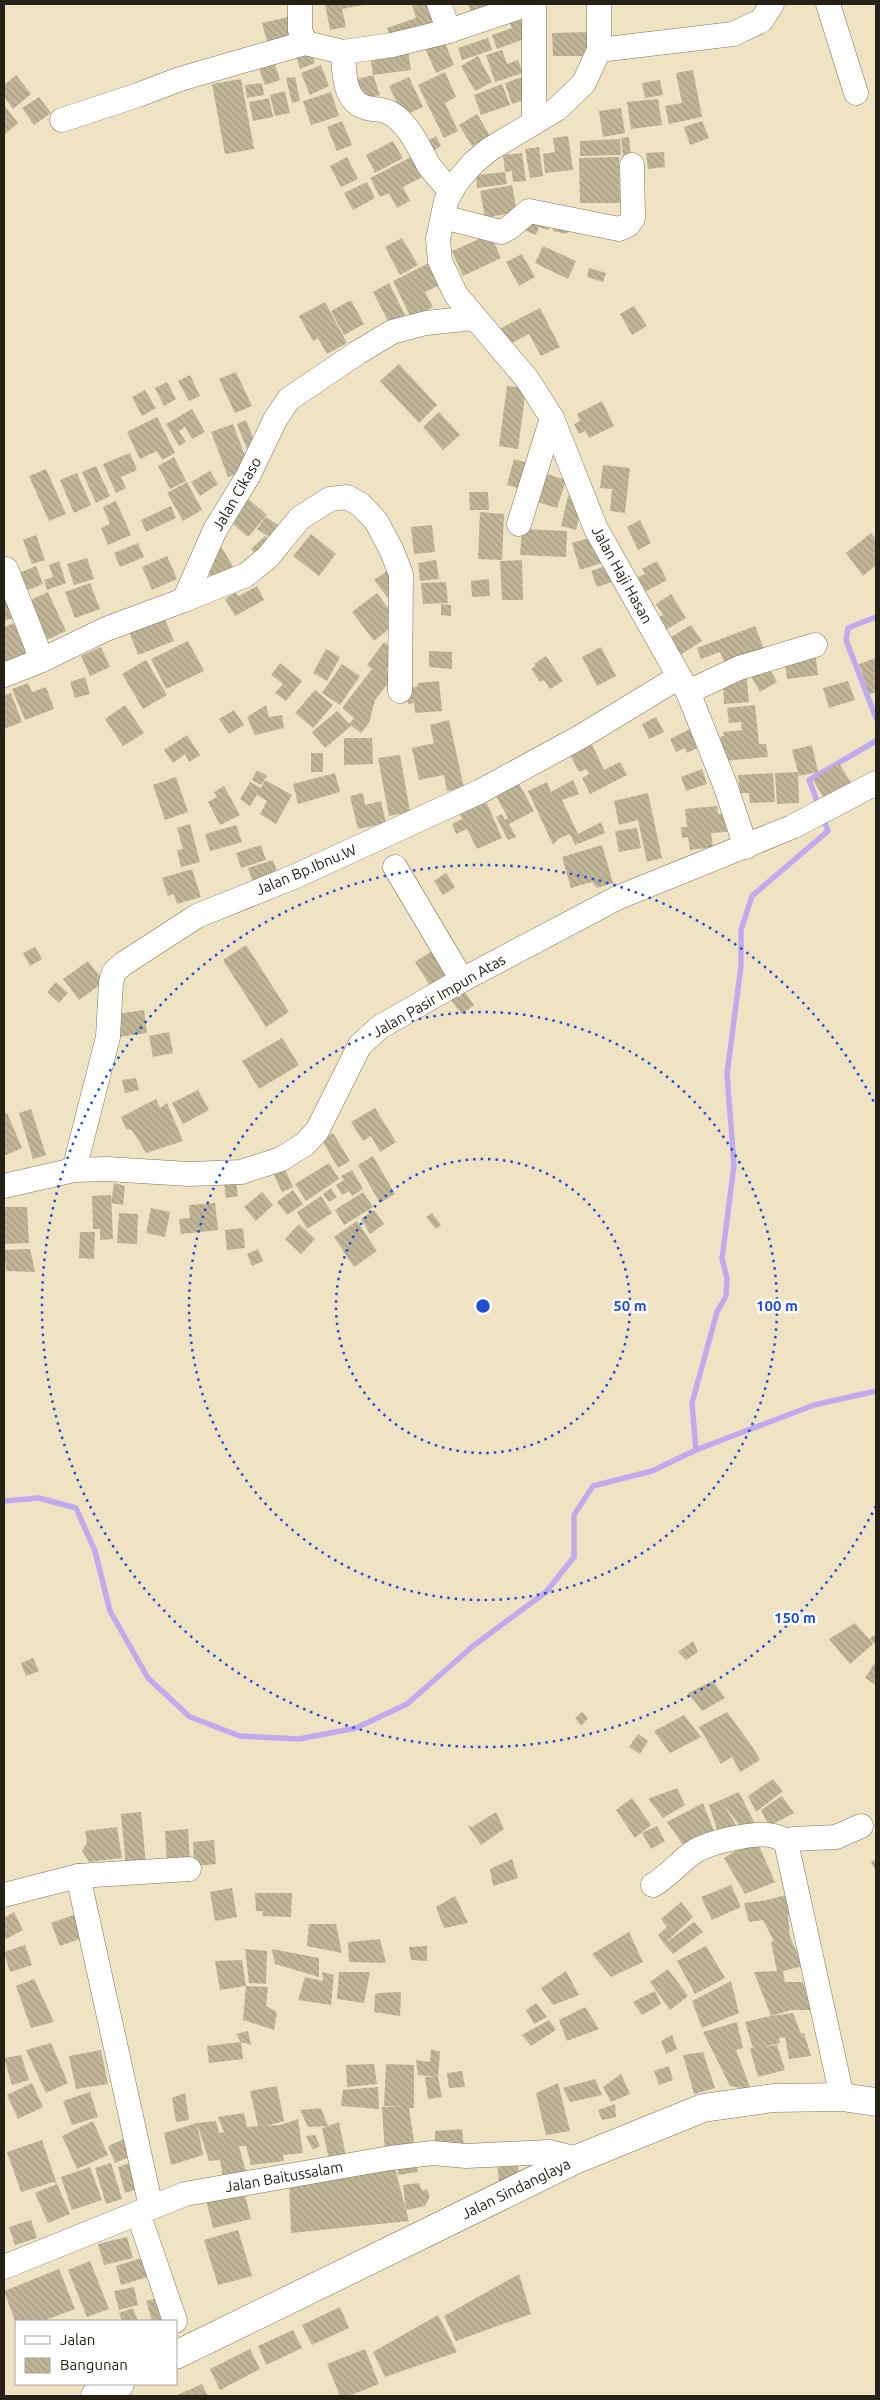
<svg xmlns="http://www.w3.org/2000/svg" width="880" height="2400" font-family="Ubuntu,sans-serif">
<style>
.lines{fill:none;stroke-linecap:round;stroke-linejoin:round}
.stream{stroke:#c0aaee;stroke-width:5.5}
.building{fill:url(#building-back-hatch)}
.minor-casing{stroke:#7f7458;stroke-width:25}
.tertiary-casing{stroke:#7f7458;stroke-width:29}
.minor{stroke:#fff;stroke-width:24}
.tertiary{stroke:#fff;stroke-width:28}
.ring{fill:none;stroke:#1d4ed8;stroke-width:2.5;stroke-dasharray:2.5 5}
.labels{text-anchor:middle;stroke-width:5;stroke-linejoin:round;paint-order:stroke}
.street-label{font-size:15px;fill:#262116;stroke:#fff}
.centre{fill:#1d4ed8;stroke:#fff;stroke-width:2.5}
.ring-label{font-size:15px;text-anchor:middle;font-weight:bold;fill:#1d4ed8;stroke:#fff;stroke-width:5;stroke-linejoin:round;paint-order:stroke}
</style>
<defs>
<pattern id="building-back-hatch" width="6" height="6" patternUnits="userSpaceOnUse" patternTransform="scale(1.25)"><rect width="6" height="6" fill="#c2b698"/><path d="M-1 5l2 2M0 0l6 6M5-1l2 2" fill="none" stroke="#a79c82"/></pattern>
</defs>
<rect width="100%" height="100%" fill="#efe3c4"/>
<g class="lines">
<g class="stream">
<path d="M876 617 848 628 846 640 876 718"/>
<path d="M819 806 809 780 876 741"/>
<path d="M696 1450 692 1403 717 1312 726 1296 727 1278 722 1259 734 1165 727 1074 741 966V930L752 896 828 831 823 817"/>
<path d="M4 1501 39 1498 76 1508 95 1551 110 1611 148 1678 190 1717 240 1736 299 1739 356 1728 407 1704 473 1646 546 1592 574 1557V1515L593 1486 652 1471 696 1450 814 1405 876 1391"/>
</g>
</g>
<g class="building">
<path d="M325 4H364V5L342 9 346 27 330 30Z"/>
<path d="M412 4H431L439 28 392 42 387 28 416 18Z"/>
<path d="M468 4H488L489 7 471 12Z"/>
<path d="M522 11 532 36 497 49 492 35 512 28 507 17Z"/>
<path d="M288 17 294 41 269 48 262 23Z"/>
<path d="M588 32V56H553L552 33Z"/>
<path d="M443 38 454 65 436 73 424 46Z"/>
<path d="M488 38 492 50 462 60 458 48Z"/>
<path d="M310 45 315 63 300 69 294 50Z"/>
<path d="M408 49 411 70 373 75 380 95 362 99 357 79 373 75 370 54Z"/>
<path d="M502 50 507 64 518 60 523 73 495 82 486 55Z"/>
<path d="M478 56 492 82 475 91 461 66Z"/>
<path d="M273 58 280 80 265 85 257 63Z"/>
<path d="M321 65 329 86 310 95 301 73Z"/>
<path d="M693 70 702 117 669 124 665 106 682 103 676 73Z"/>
<path d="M445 72 456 97 445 103 458 131 444 138 418 85Z"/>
<path d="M16 75 31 94 13 109 4 97V85Z"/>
<path d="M525 76 532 97 512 104 505 83Z"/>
<path d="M295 77 300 101 292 103 286 78Z"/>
<path d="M409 77 423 107 403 116 389 86Z"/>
<path d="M241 79 254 149 225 154 212 84Z"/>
<path d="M660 80 663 95 645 98 642 83Z"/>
<path d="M262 83 264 95 247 98 245 85Z"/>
<path d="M502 84 510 105 481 115 474 95Z"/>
<path d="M285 91 290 113 275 116 270 95Z"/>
<path d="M331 92 339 116 311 125 303 101Z"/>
<path d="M39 97 51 113 34 125 22 108Z"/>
<path d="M269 98 273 117 253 121 249 102Z"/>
<path d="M658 99 662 125 631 129 627 102Z"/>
<path d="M4 105 18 123 4 135Z"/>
<path d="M621 108 625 133 603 137 599 111Z"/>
<path d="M477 114 490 136 472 146 459 125Z"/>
<path d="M342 121 352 145 337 151 327 127Z"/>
<path d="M702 121 709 138 690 145 684 127Z"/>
<path d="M436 136 441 146 428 154 422 144Z"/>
<path d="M568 136 573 170 545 173 543 154 555 152 553 138Z"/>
<path d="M629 137 631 156H623L621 138Z"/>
<path d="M620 139 621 155 580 156V141Z"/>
<path d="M393 141 403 158 375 173 366 155Z"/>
<path d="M539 147 543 176 530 178 525 149Z"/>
<path d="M664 152 665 167 648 169 646 153Z"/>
<path d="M522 153 526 181 513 182 512 171 505 172 507 184 477 188 476 175 505 172 503 155Z"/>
<path d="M415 155 426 175 403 187 410 201 397 208 389 193 380 197 370 178Z"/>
<path d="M347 157 358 179 341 187 330 166Z"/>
<path d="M619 157 620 203H580L579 158Z"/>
<path d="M367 182 375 198 353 210 344 193Z"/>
<path d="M512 185 517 212 485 218 480 191Z"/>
<path d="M529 214 551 222 548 230 539 227 536 235 524 230Z"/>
<path d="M554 222 569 224 567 234 553 231Z"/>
<path d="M490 234 501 258 463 276 452 251Z"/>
<path d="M402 238 418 265 400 275 385 247Z"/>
<path d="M543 246 576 261 568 279 535 263Z"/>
<path d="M522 254 535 277 519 286 506 262Z"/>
<path d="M429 263 440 285 425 292 433 307 411 318 393 281Z"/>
<path d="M589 268 606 273 603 282 587 277Z"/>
<path d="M389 283 405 315 389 323 373 292Z"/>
<path d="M351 300 364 324 344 335 331 311Z"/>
<path d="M325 302 347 343 327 354 318 338 313 341 299 316Z"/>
<path d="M634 306 647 326 632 335 620 314Z"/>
<path d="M540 308 560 347 541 356 529 334 510 344 501 328Z"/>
<path d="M399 364 437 405 419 423 380 381Z"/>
<path d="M236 372 252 406 235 413 219 379Z"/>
<path d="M190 375 200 396 189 401 178 381Z"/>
<path d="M167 382 176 399 164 406 155 388Z"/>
<path d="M507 386 526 388 518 449 499 446Z"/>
<path d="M145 390 156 408 142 416 132 397Z"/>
<path d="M602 401 614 426 589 438 585 431 579 434 574 424 580 421 577 414Z"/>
<path d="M192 409 205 432 192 439 185 427 179 431 186 442 179 446 166 424Z"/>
<path d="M439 412 460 435 443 450 423 427Z"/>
<path d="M157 417 175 453 162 460 157 451 140 459 127 432Z"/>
<path d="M246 420 258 450 249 454 237 424Z"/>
<path d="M233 424 250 469 228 477 211 432Z"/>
<path d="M130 453 137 470 121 477 126 488 116 493 103 464Z"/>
<path d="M174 457 186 481 170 489 158 466Z"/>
<path d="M514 459 531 464 524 490 507 485Z"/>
<path d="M603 465 630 468 625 513 610 511 612 489 600 488Z"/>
<path d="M96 466 110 496 96 503 82 472Z"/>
<path d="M46 469 66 514 49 521 29 476Z"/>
<path d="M210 471 218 484 200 496 191 482Z"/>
<path d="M540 472 566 480 557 508 531 500Z"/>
<path d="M77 473 91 505 74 513 60 480Z"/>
<path d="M187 482 202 510 183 521 167 493Z"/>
<path d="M469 492H488L489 510H470Z"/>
<path d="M568 496 583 500 576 530 561 526Z"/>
<path d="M247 498 267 515 248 537 228 520Z"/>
<path d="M116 501 131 535 108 545 101 528 110 524 103 507Z"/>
<path d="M171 506 176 518 146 532 141 520Z"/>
<path d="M480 512 504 514 502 560 478 559Z"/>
<path d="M266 517 287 531 278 543 257 529Z"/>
<path d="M640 520 651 543 638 550 627 527Z"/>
<path d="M432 525 435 552 414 554 411 527Z"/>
<path d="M522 529 567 531 566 557 520 555Z"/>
<path d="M871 533 876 540V565L863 576 846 553Z"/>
<path d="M311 534 336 554 319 576 293 556Z"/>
<path d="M36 535 45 560 32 564 23 540Z"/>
<path d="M265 536 274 545 259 558 251 549Z"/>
<path d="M596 536 605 562 580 570 572 543Z"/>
<path d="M138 543 144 557 120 567 114 553Z"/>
<path d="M220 545 239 576 213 584 207 566Z"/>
<path d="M167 556 177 579 152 590 142 567Z"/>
<path d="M87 558 94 579 74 585 67 564Z"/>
<path d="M436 560 439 579 420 581 418 563Z"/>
<path d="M522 560 523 600H502L500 561Z"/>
<path d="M59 561 66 583 47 590 44 580 53 577 49 565Z"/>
<path d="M657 561 667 580 645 592 638 577 645 574 642 569Z"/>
<path d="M609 565 615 581 597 587 591 571Z"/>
<path d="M36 566 43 584 18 594 12 576Z"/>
<path d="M387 571 400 588 388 598 374 580Z"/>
<path d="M489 579 490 596 472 597 471 581Z"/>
<path d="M446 582 448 603 423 604 421 583Z"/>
<path d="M90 583 100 609 75 618 65 592Z"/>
<path d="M257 586 264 600 235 616 225 599 235 593 239 596Z"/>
<path d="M4 592 17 617 4 621Z"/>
<path d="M48 592 66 631 42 642 24 603Z"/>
<path d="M377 593 398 622 374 641 352 612Z"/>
<path d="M671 594 686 618 662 632 655 620 663 615 656 604Z"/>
<path d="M441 604 451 605V616L441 615Z"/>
<path d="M163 615 174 641 138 655 128 629Z"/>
<path d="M19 621 34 655 4 668V627Z"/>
<path d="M691 625 702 641 677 657 666 640Z"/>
<path d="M755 626 765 651 726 666 720 652 701 659 697 648Z"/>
<path d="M188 641 204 671 166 689 151 659Z"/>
<path d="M384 642 399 653 386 670 394 676 375 700 369 723 361 733 349 724 354 718 342 708 372 669 367 665Z"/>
<path d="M101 647 110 667 90 676 81 656Z"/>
<path d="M601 647 616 676 597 686 582 657Z"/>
<path d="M326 649 340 657 327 681 313 673Z"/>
<path d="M429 651 452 652V669L429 667Z"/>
<path d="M815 651 818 675 787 679 784 655Z"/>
<path d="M546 656 563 681 550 689 544 680 540 682 531 669 536 666 534 664Z"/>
<path d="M876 658V692L869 694 859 664Z"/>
<path d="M146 660 167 695 143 709 122 674Z"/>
<path d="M765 660 777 682 760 692 747 669Z"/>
<path d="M280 663 302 681 286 701 275 693 283 684 271 675Z"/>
<path d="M342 664 360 676 340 705 322 693Z"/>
<path d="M738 669H746L749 702 724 704 723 683 739 682Z"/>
<path d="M85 677 90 694 75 698 70 682Z"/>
<path d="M439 681 442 711 415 713 414 703 408 704 406 688 417 687 418 683Z"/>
<path d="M848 681 855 700 829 708 823 688Z"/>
<path d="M28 683 32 692 46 687 54 709 25 720 12 689Z"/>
<path d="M315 690 333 705 313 728 295 713Z"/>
<path d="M11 693 22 722 4 729V695Z"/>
<path d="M125 705 144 733 123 746 105 719Z"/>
<path d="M266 705 269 717 282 715 284 728 255 735 247 717Z"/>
<path d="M755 705 759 744H766L768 757 723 761 720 737 724 736 723 732 742 730 741 722 729 723 727 708Z"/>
<path d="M234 710 244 725 229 734 219 719Z"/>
<path d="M337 711 351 726 325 748 312 732Z"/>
<path d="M656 717 664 732 649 739 642 724Z"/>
<path d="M449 720 464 788 447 791 444 775 419 780 412 748 434 743 430 725Z"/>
<path d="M696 726 705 744 687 753 685 748 676 752 670 739Z"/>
<path d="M187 735 200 755 189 762 185 754 173 763 164 750Z"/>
<path d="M344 738H372L373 764 344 765Z"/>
<path d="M590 740 604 770 620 762 627 775 590 794 582 778 589 774 586 769 579 772 568 751Z"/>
<path d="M812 745 818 772 799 776 798 772 799 803 777 804 775 773 798 772 792 750Z"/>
<rect x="311" y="753" width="12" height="19"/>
<path d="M400 755 410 812 389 816 378 758Z"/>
<path d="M839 763 851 783 825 800 813 780Z"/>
<path d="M702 769 707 784 686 791 681 777Z"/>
<path d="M257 770 267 776 261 785 252 780Z"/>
<path d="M335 773 340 792 298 804 293 784Z"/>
<path d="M773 773 775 802 750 803 749 793H740L738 775Z"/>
<path d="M176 777 188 812 165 820 153 785Z"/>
<path d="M265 780 292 795 276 824 260 814 267 801 257 795 250 806 240 799 250 782 261 788Z"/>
<path d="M517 780 534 811 509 824 516 837 508 840 496 817 502 814 505 820 508 818 494 792Z"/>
<path d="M573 780 579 794 562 800 578 834 601 822 605 833 575 845 570 834 558 839 553 845 528 791 547 782 551 792Z"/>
<path d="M224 786 240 815 220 825 208 802 217 797 214 792Z"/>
<path d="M363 793 365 805 381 801 386 823 358 829 350 796Z"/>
<path d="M648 793 662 858 647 862 638 820 619 825 614 801Z"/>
<path d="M485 799 502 838 477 849 467 829 456 834 452 824 462 819 458 810Z"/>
<path d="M717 806 718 814 725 813 727 832 711 833 713 847 690 850 688 837 682 838 681 827H687L685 809Z"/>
<path d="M190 824 200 862 181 867 177 850 183 849 177 828Z"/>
<path d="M236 825 242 842 210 851 205 834Z"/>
<path d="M637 828 641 848 619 852 615 831Z"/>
<path d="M261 845 266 860 241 868 236 853Z"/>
<path d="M602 845 613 883 597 888 592 882 571 888 562 857Z"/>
<path d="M273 860 278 875 253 883 248 868Z"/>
<path d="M192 869 201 897 177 904 174 894 168 896 162 878Z"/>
<path d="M446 873 455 887 443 895 434 881Z"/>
<path d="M246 945 289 1012 266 1027 223 960Z"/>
<path d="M35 947 42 959 30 966 23 953Z"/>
<path d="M438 947 455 972 431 987 415 962Z"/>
<path d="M88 961 104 982 79 1000 63 979Z"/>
<path d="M56 982 68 993 59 1003 47 992Z"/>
<path d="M462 988 474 1005 462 1014 449 998Z"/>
<path d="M144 1010 147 1033 119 1037 116 1014Z"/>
<path d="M169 1032 173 1053 153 1057 149 1036Z"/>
<path d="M282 1038 299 1065 259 1089 242 1061Z"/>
<path d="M136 1078 139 1090 125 1093 122 1080Z"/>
<path d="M198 1090 209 1110 183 1124 172 1103Z"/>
<path d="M156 1099 160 1108 167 1103 183 1141 146 1153 132 1130 126 1129 121 1117Z"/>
<path d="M375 1108 396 1142 380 1152 371 1136 363 1141 351 1122Z"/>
<path d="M31 1109 46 1155 33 1159 19 1113Z"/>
<path d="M7 1113 22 1148 4 1156V1114Z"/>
<path d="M333 1133 350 1161 338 1168 322 1140Z"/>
<path d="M373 1156 395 1194 380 1203 358 1165Z"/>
<path d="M329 1163 339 1179 306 1201 295 1184Z"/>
<path d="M284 1167 293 1187 282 1192 273 1173Z"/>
<path d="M352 1170 363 1189 352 1196 349 1191 342 1195 336 1185 344 1180 341 1176Z"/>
<path d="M236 1181 238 1196 226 1198 224 1183Z"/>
<path d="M114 1183 125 1186 123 1205 111 1203Z"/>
<path d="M331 1188 337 1197 329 1202 323 1194Z"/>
<path d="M293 1190 303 1204 287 1215 277 1202Z"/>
<path d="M262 1192 273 1205 256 1221 244 1207Z"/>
<path d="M363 1192 373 1207 344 1225 335 1210Z"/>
<path d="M111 1195 113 1239 100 1240V1229H93L92 1196Z"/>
<path d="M321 1196 332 1213 307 1229 297 1212Z"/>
<path d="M215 1203 218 1230 181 1234 179 1219 190 1218 189 1205Z"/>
<path d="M4 1207H27L29 1243 4 1244Z"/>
<path d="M151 1208 170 1212 165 1237 146 1233Z"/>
<path d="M374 1210 384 1224 370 1234 361 1219Z"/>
<path d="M119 1213 138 1214 137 1244 117 1243Z"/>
<path d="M432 1213 441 1225 436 1229 426 1217Z"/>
<path d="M357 1221 377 1251 354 1267 334 1237Z"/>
<path d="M299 1224 315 1239 301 1254 285 1239Z"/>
<path d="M243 1228 245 1248 227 1250 225 1230Z"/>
<path d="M80 1232H95L94 1259 79 1258Z"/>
<path d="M30 1249 35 1272 6 1271 4 1250Z"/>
<path d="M258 1249 263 1261 252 1266 247 1254Z"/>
<path d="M855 1623 869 1639 876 1634V1645L869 1639 873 1644 850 1664 829 1639Z"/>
<path d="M693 1641 698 1652 686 1660 678 1652Z"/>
<path d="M33 1658 39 1671 26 1676 21 1663Z"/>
<path d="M876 1661V1685L865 1678Z"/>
<path d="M713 1681 725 1698 702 1711 688 1693Z"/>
<path d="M582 1712 588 1718 581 1726 575 1718Z"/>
<path d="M727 1712 752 1746 760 1760 740 1772 732 1757 721 1764 699 1727Z"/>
<path d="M684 1715 701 1737 670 1753 654 1731Z"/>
<path d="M638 1734 648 1741 640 1754 629 1747Z"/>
<path d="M773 1779 783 1791 756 1812 748 1796Z"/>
<path d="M677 1788 685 1805 663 1818 648 1799Z"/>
<path d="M739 1792 757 1828 746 1834 723 1804 743 1836 720 1839 709 1805Z"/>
<path d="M782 1796 794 1813 769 1826 761 1810Z"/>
<path d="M632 1798 651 1825 635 1838 616 1810Z"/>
<path d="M703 1803 717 1839 688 1852 667 1822Z"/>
<path d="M141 1812 146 1864 126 1866 121 1814Z"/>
<path d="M496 1812 504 1829 481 1845 468 1826 472 1827Z"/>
<path d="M657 1826 665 1841 651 1849 642 1833Z"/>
<path d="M117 1827 122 1858 89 1862 82 1851 87 1842 85 1831Z"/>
<path d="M188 1829 190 1863 167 1865 165 1831Z"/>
<path d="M756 1839 775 1882 745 1894 724 1858Z"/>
<path d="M214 1840 216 1864 194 1866 193 1842Z"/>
<path d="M512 1859 518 1878 493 1886 490 1869Z"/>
<path d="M876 1859V1872L871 1862Z"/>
<path d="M731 1885 741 1907 712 1920 701 1897Z"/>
<path d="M232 1888 237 1917 215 1921 210 1892Z"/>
<path d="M255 1893H292L291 1917 262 1916 263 1911H256Z"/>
<path d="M793 1893 797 1913 788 1915 790 1937 803 1966 783 1971 785 1982H803L811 2010H791L771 2016 793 2013 801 2034 804 2033 811 2056 789 2059 785 2037 779 2038 780 2043 763 2047 777 2045 785 2070 758 2077 750 2049 753 2048 745 2022 771 2016 754 1972 777 1971 771 1942 774 1941 763 1920 749 1922 744 1903 767 1900Z"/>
<path d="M455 1896 468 1923 444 1928 436 1907Z"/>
<path d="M681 1902 693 1917 664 1944 658 1935 667 1927 661 1919Z"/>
<path d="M14 1912 23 1930 4 1940V1918Z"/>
<path d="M79 1913 88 1936 60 1946 51 1923Z"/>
<path d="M694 1922 703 1932 673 1954 664 1944Z"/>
<path d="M309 1924H336L342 1953 307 1946Z"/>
<path d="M629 1932 643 1962 611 1977 592 1954Z"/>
<path d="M380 1939 386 1963 349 1962 348 1942Z"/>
<path d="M25 1945 32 1965 10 1972 4 1952Z"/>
<path d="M427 1946V1961L411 1960 409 1947Z"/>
<path d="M706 1946 725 1978 695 1994 677 1961Z"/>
<path d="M245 1949 267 1951 266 1984 249 1983Z"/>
<path d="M272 1949 319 1958V1977L275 1964Z"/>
<path d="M242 1960 246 1986 220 1990 215 1961Z"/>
<path d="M668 1969 688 1996 670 2010 650 1982Z"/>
<path d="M566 1971 579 1995 553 2005 541 1988Z"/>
<path d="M322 1972 334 1975 331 2005 298 2000 305 1977 323 1981Z"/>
<path d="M339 1972H370L364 2003 337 1999Z"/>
<path d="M34 1979 54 2022 31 2028 16 1986Z"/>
<path d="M731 1981 739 2013 702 2028 692 2001Z"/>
<path d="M246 1986 268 1987 266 2006 277 2012 274 2030 243 2020Z"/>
<path d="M655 1991 661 2004 642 2015 633 2002Z"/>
<path d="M401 1992 400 2016 374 2012 375 1995 378 1993Z"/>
<path d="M536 2003 547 2017 534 2024 526 2010Z"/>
<path d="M585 2007 599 2029 567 2041 559 2020Z"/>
<path d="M549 2020 556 2030 531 2046 522 2035Z"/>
<path d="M737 2022 743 2048 736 2050 751 2090 730 2086 703 2032Z"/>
<path d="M248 2031 251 2045 241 2042 236 2034Z"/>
<path d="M672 2035 677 2049 666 2054 661 2041Z"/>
<path d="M241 2042 243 2059 209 2063 207 2046Z"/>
<path d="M51 2043 68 2083 46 2093 26 2050Z"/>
<path d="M431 2049 440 2052 438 2077 442 2097 428 2099 425 2077H438L418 2075 416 2060 430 2062Z"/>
<path d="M101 2050 108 2084 76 2089 69 2056Z"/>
<path d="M703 2052 715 2088 694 2094 683 2055Z"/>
<path d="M21 2055 29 2080 12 2085 4 2058Z"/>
<path d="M374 2064 377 2084 347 2087 346 2065Z"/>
<path d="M386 2064 414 2065V2108H409L415 2149 385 2153 382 2107H402L384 2106Z"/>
<path d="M669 2066 673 2080 659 2085 654 2071Z"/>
<path d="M462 2071 465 2087 449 2088 447 2073Z"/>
<path d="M621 2074 630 2094 611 2102 603 2087Z"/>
<path d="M595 2079 602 2095 570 2102 563 2088Z"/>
<path d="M32 2083 43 2107 18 2119 7 2095Z"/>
<path d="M558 2083 570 2131 546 2135 536 2093Z"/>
<path d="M277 2086 284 2121 266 2126 280 2125 298 2119 303 2153 283 2155 284 2161 251 2165 246 2146H239L246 2172 223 2178 220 2160 209 2161 197 2123 203 2155 171 2165 164 2133 197 2123 216 2121 219 2133 224 2132 218 2117 244 2113 247 2127 258 2126 250 2091Z"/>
<path d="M378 2087 379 2109 341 2106 343 2090Z"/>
<path d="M90 2092 98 2117 72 2125 63 2101Z"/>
<path d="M185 2093 189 2120 176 2122 172 2098Z"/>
<path d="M615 2104 616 2117 602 2120 598 2110Z"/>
<path d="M321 2108 328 2126 339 2122 346 2157 329 2159 322 2128 328 2126 308 2127 300 2110Z"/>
<path d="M93 2121 108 2155 77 2169 62 2136Z"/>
<path d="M462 2129 464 2147 435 2146V2131Z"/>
<path d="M315 2135 320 2146 313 2150 306 2136Z"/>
<path d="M126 2138 134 2155 115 2163 108 2146Z"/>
<path d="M42 2140 57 2184 53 2182 21 2192 7 2152Z"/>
<path d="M416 2156 418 2172 398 2175 396 2158Z"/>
<path d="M517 2157 520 2184 499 2185 497 2158Z"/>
<path d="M133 2162 141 2188 125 2193 118 2167Z"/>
<path d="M111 2163 122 2199 106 2204 95 2168Z"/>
<path d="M394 2165 406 2210 403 2185 419 2183 422 2191 427 2189 430 2196 425 2206 406 2210 409 2221 291 2233 289 2179Z"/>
<path d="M90 2167 102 2200 72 2210 61 2177Z"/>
<path d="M57 2184 70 2214 48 2223 35 2193Z"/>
<path d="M244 2191 251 2219 213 2228 206 2200Z"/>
<path d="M31 2220 37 2238 15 2245 9 2227Z"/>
<path d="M238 2230 252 2276 218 2285 204 2240Z"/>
<path d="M127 2237 133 2258 104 2265 98 2244Z"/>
<path d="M148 2256 154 2275 121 2285 116 2266Z"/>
<path d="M90 2261 109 2309 87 2317 68 2270Z"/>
<path d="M59 2269 75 2309 43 2321H15L4 2291Z"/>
<path d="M519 2274 531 2314 456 2341 444 2316Z"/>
<path d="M134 2287 138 2305 119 2310 114 2291Z"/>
<path d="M162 2297 168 2319 152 2321 146 2301Z"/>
<path d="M340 2307 349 2328 312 2345 302 2325Z"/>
<path d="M133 2308 138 2321H122L119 2313Z"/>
<path d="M438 2315 457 2352 385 2377 373 2352Z"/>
<path d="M293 2330 302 2348 266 2365 258 2346Z"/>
<path d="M250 2349 260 2369 220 2390 210 2369Z"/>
<path d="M365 2349 379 2384 349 2396H340L327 2364Z"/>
<path d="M202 2384 208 2396H175Z"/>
</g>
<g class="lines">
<defs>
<g id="minor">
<path d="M300 4V30L305 43"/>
<path d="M534 4V122"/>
<path d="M599 4V50L584 83 557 109 490 149 473 163 456 183 446 201 438 239 440 261 456 295 527 379 552 418 596 529 688 692 724 782 746 847"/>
<path d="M828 4 856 93"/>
<path d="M449 31 529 4"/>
<path d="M599 50 733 34 761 21 772 4"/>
<path d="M343 52C344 70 343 99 364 107 375 111 384 107 396 117 411 129 419 148 428 164 434 173 443 182 450 191"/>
<path d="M62 120 138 95 180 79 305 43 343 52 392 45 449 31 439 4"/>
<path d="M443 217 501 232 509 228 529 211 619 229 628 225 633 218 632 165"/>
<path d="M519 524 552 418"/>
<path d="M6 569 42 660"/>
<path d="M184 600 246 575 267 558 300 518 330 499 347 497 361 505 376 521 391 549 401 574 400 691"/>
<path d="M4 675 42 660 106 629 184 600 215 530 248 476 276 418 289 399 357 353 392 332 426 323 474 318"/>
<path d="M688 692 739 668 815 645"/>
<path d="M395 867 462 980"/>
<path d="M74 1170 108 1037 111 982 114 972 123 964 197 916 296 876 481 791 582 736 679 677"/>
<path d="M4 1186 74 1170 107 1169 189 1174 241 1172 281 1159 305 1144 317 1131 360 1045 380 1027 462 980 617 898 792 827 876 783"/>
<path d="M78 1876 151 2207"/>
<path d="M653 1885C669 1876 680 1861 695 1851 711 1842 756 1831 774 1836 779 1837 784 1840 788 1842"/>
<path d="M4 1895 78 1876 189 1869"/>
<path d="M842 2097 787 1847 788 1842 793 1839 836 1837 861 1826"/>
<path d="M138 2213 175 2321"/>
<path d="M4 2267 185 2194 390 2158 433 2153 466 2156 549 2152 577 2159"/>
</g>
<g id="tertiary">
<path d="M176 2355 577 2159 703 2108 773 2098 842 2097 876 2102"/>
<path d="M95 2396 120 2384"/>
</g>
</defs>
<use href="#minor" class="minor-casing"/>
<use href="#tertiary" class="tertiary-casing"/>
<use href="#minor" class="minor"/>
<use href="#tertiary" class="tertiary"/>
</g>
<g class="ring">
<circle cx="483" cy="1306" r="147"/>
<circle cx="483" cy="1306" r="294"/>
<path d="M876 1506A441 441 0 1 1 876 1106"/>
</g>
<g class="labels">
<g class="street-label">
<text transform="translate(237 494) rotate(-60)" y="5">Jalan Cikaso</text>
<text transform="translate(622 575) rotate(61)" y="5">Jalan Haji Hasan</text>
<text transform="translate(306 870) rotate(-23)" y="5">Jalan Bp.Ibnu.W</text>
<text transform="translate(439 996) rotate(-30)" y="5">Jalan Pasir Impun Atas</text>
<text transform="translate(284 2177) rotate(-10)" y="5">Jalan Baitussalam</text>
<text transform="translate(516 2189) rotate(-26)" y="5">Jalan Sindanglaya</text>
</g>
</g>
<circle cx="483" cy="1306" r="8" class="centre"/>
<g class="ring-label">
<text x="630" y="1311">50 m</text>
<text x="777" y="1311">100 m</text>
<text x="795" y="1623">150 m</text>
</g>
<rect width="880" height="2400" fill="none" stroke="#262116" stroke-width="10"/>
<rect x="15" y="2320" width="162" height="65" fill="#ffffff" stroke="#a8a6a2"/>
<rect x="25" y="2336" width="25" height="8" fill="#ffffff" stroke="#a8a6a2"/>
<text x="60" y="2345" font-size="15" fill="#262116">Jalan</text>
<rect x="25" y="2358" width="25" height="15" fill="url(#building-back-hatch)" stroke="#a8a6a2"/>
<text x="60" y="2370" font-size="15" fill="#262116">Bangunan</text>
</svg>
